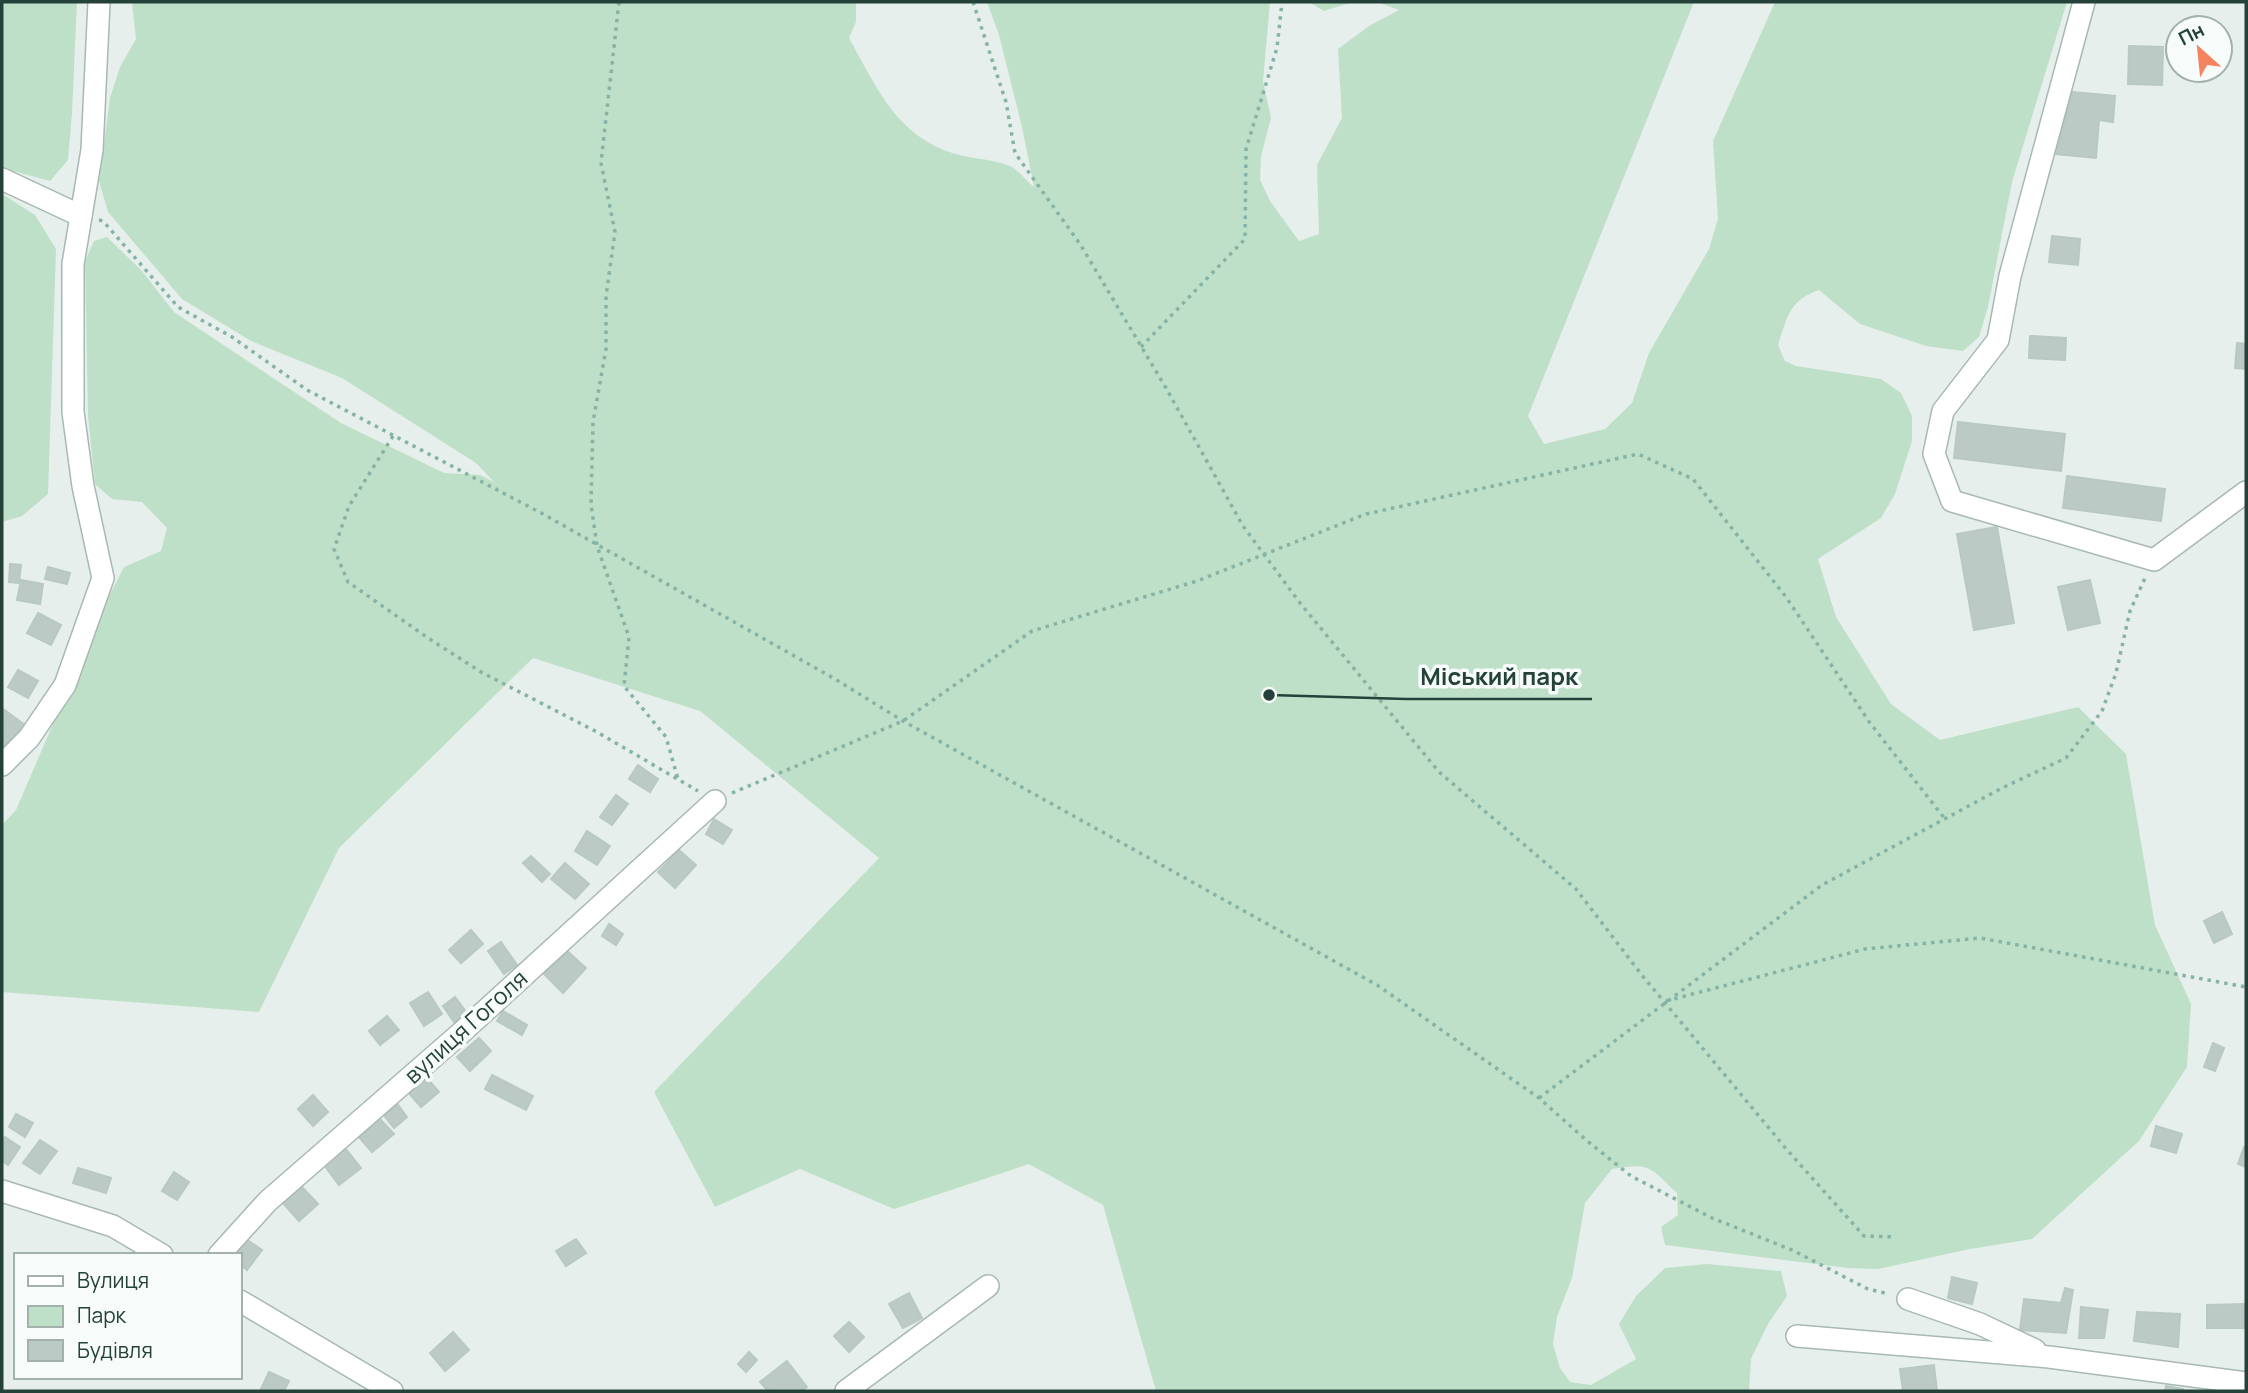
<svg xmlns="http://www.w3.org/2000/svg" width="2248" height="1393" font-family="Manrope,sans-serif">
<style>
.green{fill:#bfe0c8}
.building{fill:#bbcac4;stroke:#b8c9c2;stroke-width:2}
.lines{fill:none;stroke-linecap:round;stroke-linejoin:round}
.minor-casing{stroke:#a8b8b2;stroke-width:24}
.path{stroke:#86b3a5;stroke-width:3.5;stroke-dasharray:3.5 5;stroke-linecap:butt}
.minor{stroke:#fff;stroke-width:21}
.labels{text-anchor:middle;stroke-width:7;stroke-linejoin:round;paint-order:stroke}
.street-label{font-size:23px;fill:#24423a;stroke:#f7fbf9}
.leader{fill:none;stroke:#24423a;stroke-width:2.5}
.callout-dot{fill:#24423a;stroke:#f7fbf9;stroke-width:2.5}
.callout-label{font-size:24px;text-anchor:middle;font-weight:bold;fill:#24423a;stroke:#f7fbf9;stroke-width:7;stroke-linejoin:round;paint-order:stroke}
</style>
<rect width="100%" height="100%" fill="#e6efeb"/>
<g class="green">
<path d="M2 2H77L72 113 68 160 50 181 2 168Z"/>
<path d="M132 2H856V22L849 38C877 88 897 137 956 154 973 159 993 159 1010 166 1018 170 1027 181 1034 187L1022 127 999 35 987 2H1270L1263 81 1271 118 1261 156 1260 180 1270 201 1299 241 1319 234 1317 165 1342 118 1338 49 1369 26 1399 10 1377 2H1694L1528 416 1544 444 1605 429 1632 403 1649 353 1709 249 1718 219 1713 141 1775 2H2067L2012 182 1988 307 1979 337 1963 351 1926 346 1860 324 1819 290C1789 300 1787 318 1778 345L1785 361 1796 366 1881 379 1901 393 1912 416V441L1895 494 1881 518 1818 559 1836 617 1891 704 1940 740 2078 707 2126 754 2155 925 2191 1004 2187 1067 2139 1141 2032 1239 1970 1249 1878 1269 1848 1268 1665 1245 1661 1227 1678 1215 1677 1193C1650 1167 1650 1162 1612 1169L1585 1203 1572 1278 1557 1317 1553 1344 1560 1368 1570 1382 1591 1385 1636 1359 1619 1324 1636 1296 1665 1268 1707 1264 1781 1271 1787 1296 1768 1324 1751 1359 1749 1391H1156L1103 1205 1029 1164 894 1209 800 1169 715 1207 654 1092 879 858 700 711 533 658 339 848 259 1012 2 992V825L16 810 101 612 124 567 161 551 167 528 142 502 112 499 95 484 88 416 85 261 94 241 107 237 141 270 174 312 341 423 444 473 480 475 494 482 476 463 342 378 251 341 182 299 108 212 99 181 110 98 120 67 136 39Z"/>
<path d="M1309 2H1353L1324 11Z"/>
<path d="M2 194 35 215 56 249 48 494 22 516 2 522Z"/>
</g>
<g class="building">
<path d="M2129 46 2163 47 2162 85 2128 84Z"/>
<path d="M2072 92 2115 96 2113 122 2099 120 2096 158 2056 154Z"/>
<path d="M2052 236 2080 239 2078 265 2049 262Z"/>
<path d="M2030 336 2066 338 2065 360 2029 358Z"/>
<path d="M2237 343 2246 344V369L2235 368Z"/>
<path d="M1958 422 2065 434 2061 471 1954 458Z"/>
<path d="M2067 476 2165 489 2161 521 2063 508Z"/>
<path d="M1997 527 2014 623 1974 630 1957 534Z"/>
<path d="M10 564 21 565 19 583 9 582Z"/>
<path d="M48 567 70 573 67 584 45 579Z"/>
<path d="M21 580 43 584 40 604 17 600Z"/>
<path d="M2090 580 2100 623 2068 630 2058 587Z"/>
<path d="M38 613 61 625 51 645 27 633Z"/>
<path d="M18 670 38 681 28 698 8 687Z"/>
<path d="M2 708 26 726 6 751 2 747Z"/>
<path d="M638 765 658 779 650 792 629 779Z"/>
<path d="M616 795 628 804 612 825 600 817Z"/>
<path d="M714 819 732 830 723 844 706 834Z"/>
<path d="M587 831 610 846 597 865 575 851Z"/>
<path d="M679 850 696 865 675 888 658 872Z"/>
<path d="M531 856 550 874 542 882 523 863Z"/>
<path d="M565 863 589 884 575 899 551 879Z"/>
<path d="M2222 912 2232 934 2214 943 2204 921Z"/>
<path d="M609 924 623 934 616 945 602 936Z"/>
<path d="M471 930 483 944 461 963 449 950Z"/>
<path d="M501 942 517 965 504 974 488 951Z"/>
<path d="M566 950 586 968 563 993 544 974Z"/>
<path d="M428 992 442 1014 424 1026 410 1003Z"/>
<path d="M455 997 467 1013 454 1022 443 1006Z"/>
<path d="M503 1011 527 1025 522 1035 497 1021Z"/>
<path d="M387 1016 399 1030 380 1045 369 1031Z"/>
<path d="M479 1038 491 1051 470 1071 457 1057Z"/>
<path d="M2213 1043 2224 1048 2215 1071 2204 1067Z"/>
<path d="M492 1075 533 1096 526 1110 485 1089Z"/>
<path d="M426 1077 439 1092 421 1107 408 1092Z"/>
<path d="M313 1095 328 1112 313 1126 298 1109Z"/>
<path d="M396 1102 407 1117 394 1128 382 1113Z"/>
<path d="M16 1114 33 1123 25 1137 9 1127Z"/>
<path d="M379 1118 394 1134 372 1152 358 1136Z"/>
<path d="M2156 1126 2182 1134 2176 1153 2151 1146Z"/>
<path d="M5 1137 20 1147 8 1165 2 1161V1142Z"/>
<path d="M40 1140 57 1151 40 1174 23 1163Z"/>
<path d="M2244 1147 2246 1148V1167L2238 1164Z"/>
<path d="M345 1148 361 1168 339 1185 324 1165Z"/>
<path d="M78 1168 111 1178 106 1193 73 1183Z"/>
<path d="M174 1172 189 1182 177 1200 162 1191Z"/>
<path d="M302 1187 318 1204 299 1221 283 1203Z"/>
<path d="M246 1239 262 1250 247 1270 240 1264V1255H234Z"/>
<path d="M576 1239 586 1253 566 1266 556 1251Z"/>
<path d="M1952 1277 1977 1283 1972 1304 1948 1298Z"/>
<path d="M2065 1288 2073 1290 2066 1333 2020 1330 2024 1299 2061 1303Z"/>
<path d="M909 1293 922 1318 903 1328 889 1304Z"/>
<path d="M2246 1304V1328H2207V1305Z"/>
<path d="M2081 1307 2108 1310 2104 1338H2079Z"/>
<path d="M2137 1312 2180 1314 2178 1347 2134 1341Z"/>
<path d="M849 1322 864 1337 849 1352 834 1336Z"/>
<path d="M453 1332 469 1350 445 1371 430 1353Z"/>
<path d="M749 1352 757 1360 746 1372 738 1364Z"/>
<path d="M787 1361 807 1387 802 1391H768L760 1382Z"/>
<path d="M1934 1365 1937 1391H1903L1900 1369Z"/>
<path d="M269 1372 289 1381 284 1391H260Z"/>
<path d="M2166 1386 2183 1389 2182 1391H2165Z"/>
</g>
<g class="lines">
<defs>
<g id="minor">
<path d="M2084 2 2010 276 1998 340 1943 411 1934 454 1952 501 2154 560 2246 492"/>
<path d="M2 179 81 216"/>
<path d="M2 765 29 738 65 685 103 578 83 486 73 412V264L92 150 99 2"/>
<path d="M2 1191 113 1226 162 1255"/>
<path d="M219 1255 268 1201 462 1032 715 801"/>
<path d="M1908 1299 1980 1324 2035 1350"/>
<path d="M240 1301 392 1391"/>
<path d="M1797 1336 2049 1357 2246 1383"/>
<path d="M846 1391 988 1286"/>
</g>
</defs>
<use href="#minor" class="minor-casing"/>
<g class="path">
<path d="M619 2 601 163 615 232 606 296V349L593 422 591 504 597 546 629 637 624 686 666 737 678 779"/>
<path d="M973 2 1006 102 1015 153 1080 244 1166 388 1243 526 1300 603 1439 772 1576 889 1641 974 1788 1151 1864 1236 1895 1237"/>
<path d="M99 220 103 221 178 307 232 337 307 390 543 514 835 679 903 721 1377 985 1539 1098 1586 1140 1631 1176 1712 1218 1792 1250 1868 1289 1889 1294"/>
<path d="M1141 347 1245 239 1246 149 1277 48 1282 2"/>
<path d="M393 436 349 506 334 549 348 582 428 638 481 672 597 732 698 791"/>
<path d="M732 793 903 721 1032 631 1197 581 1366 514 1638 454 1693 479 1786 597 1870 723 1945 819"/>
<path d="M1666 1001 1865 949 1980 938 2246 987"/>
<path d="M1539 1098 1822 885 2002 788 2066 758 2102 711 2116 673 2130 611 2146 576"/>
</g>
<use href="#minor" class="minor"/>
</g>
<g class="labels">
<g class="street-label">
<text transform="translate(466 1027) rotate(-42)" y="8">вулиця Гоголя</text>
</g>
</g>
<path class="leader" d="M1269 695L1406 699H1592"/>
<circle class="callout-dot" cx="1269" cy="695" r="7"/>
<g class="callout-label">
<text x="1499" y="685">Міський парк</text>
</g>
<rect width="2248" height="1393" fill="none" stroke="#24423a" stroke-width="7"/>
<rect x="14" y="1253" width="228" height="126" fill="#f7fbf9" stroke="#a3b1ad" stroke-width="2"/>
<rect x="28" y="1276" width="35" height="10" fill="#ffffff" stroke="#a3b1ad" stroke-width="2"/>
<text x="77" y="1288" font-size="21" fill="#24423a">Вулиця</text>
<rect x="28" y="1306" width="35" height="21" fill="#bfe0c8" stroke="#a3b1ad" stroke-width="2"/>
<text x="77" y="1323" font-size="21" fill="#24423a">Парк</text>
<rect x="28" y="1340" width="35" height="21" fill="#bbcac4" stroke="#a3b1ad" stroke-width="2"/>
<text x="77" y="1358" font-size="21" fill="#24423a">Будівля</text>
<g transform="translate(2199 49) rotate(333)"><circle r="33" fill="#f7fbf9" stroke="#a3b1ad" stroke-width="2"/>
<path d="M0-5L12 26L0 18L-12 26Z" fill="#f4845f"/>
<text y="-10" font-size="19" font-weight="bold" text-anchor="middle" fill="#24423a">Пн</text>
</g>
</svg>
